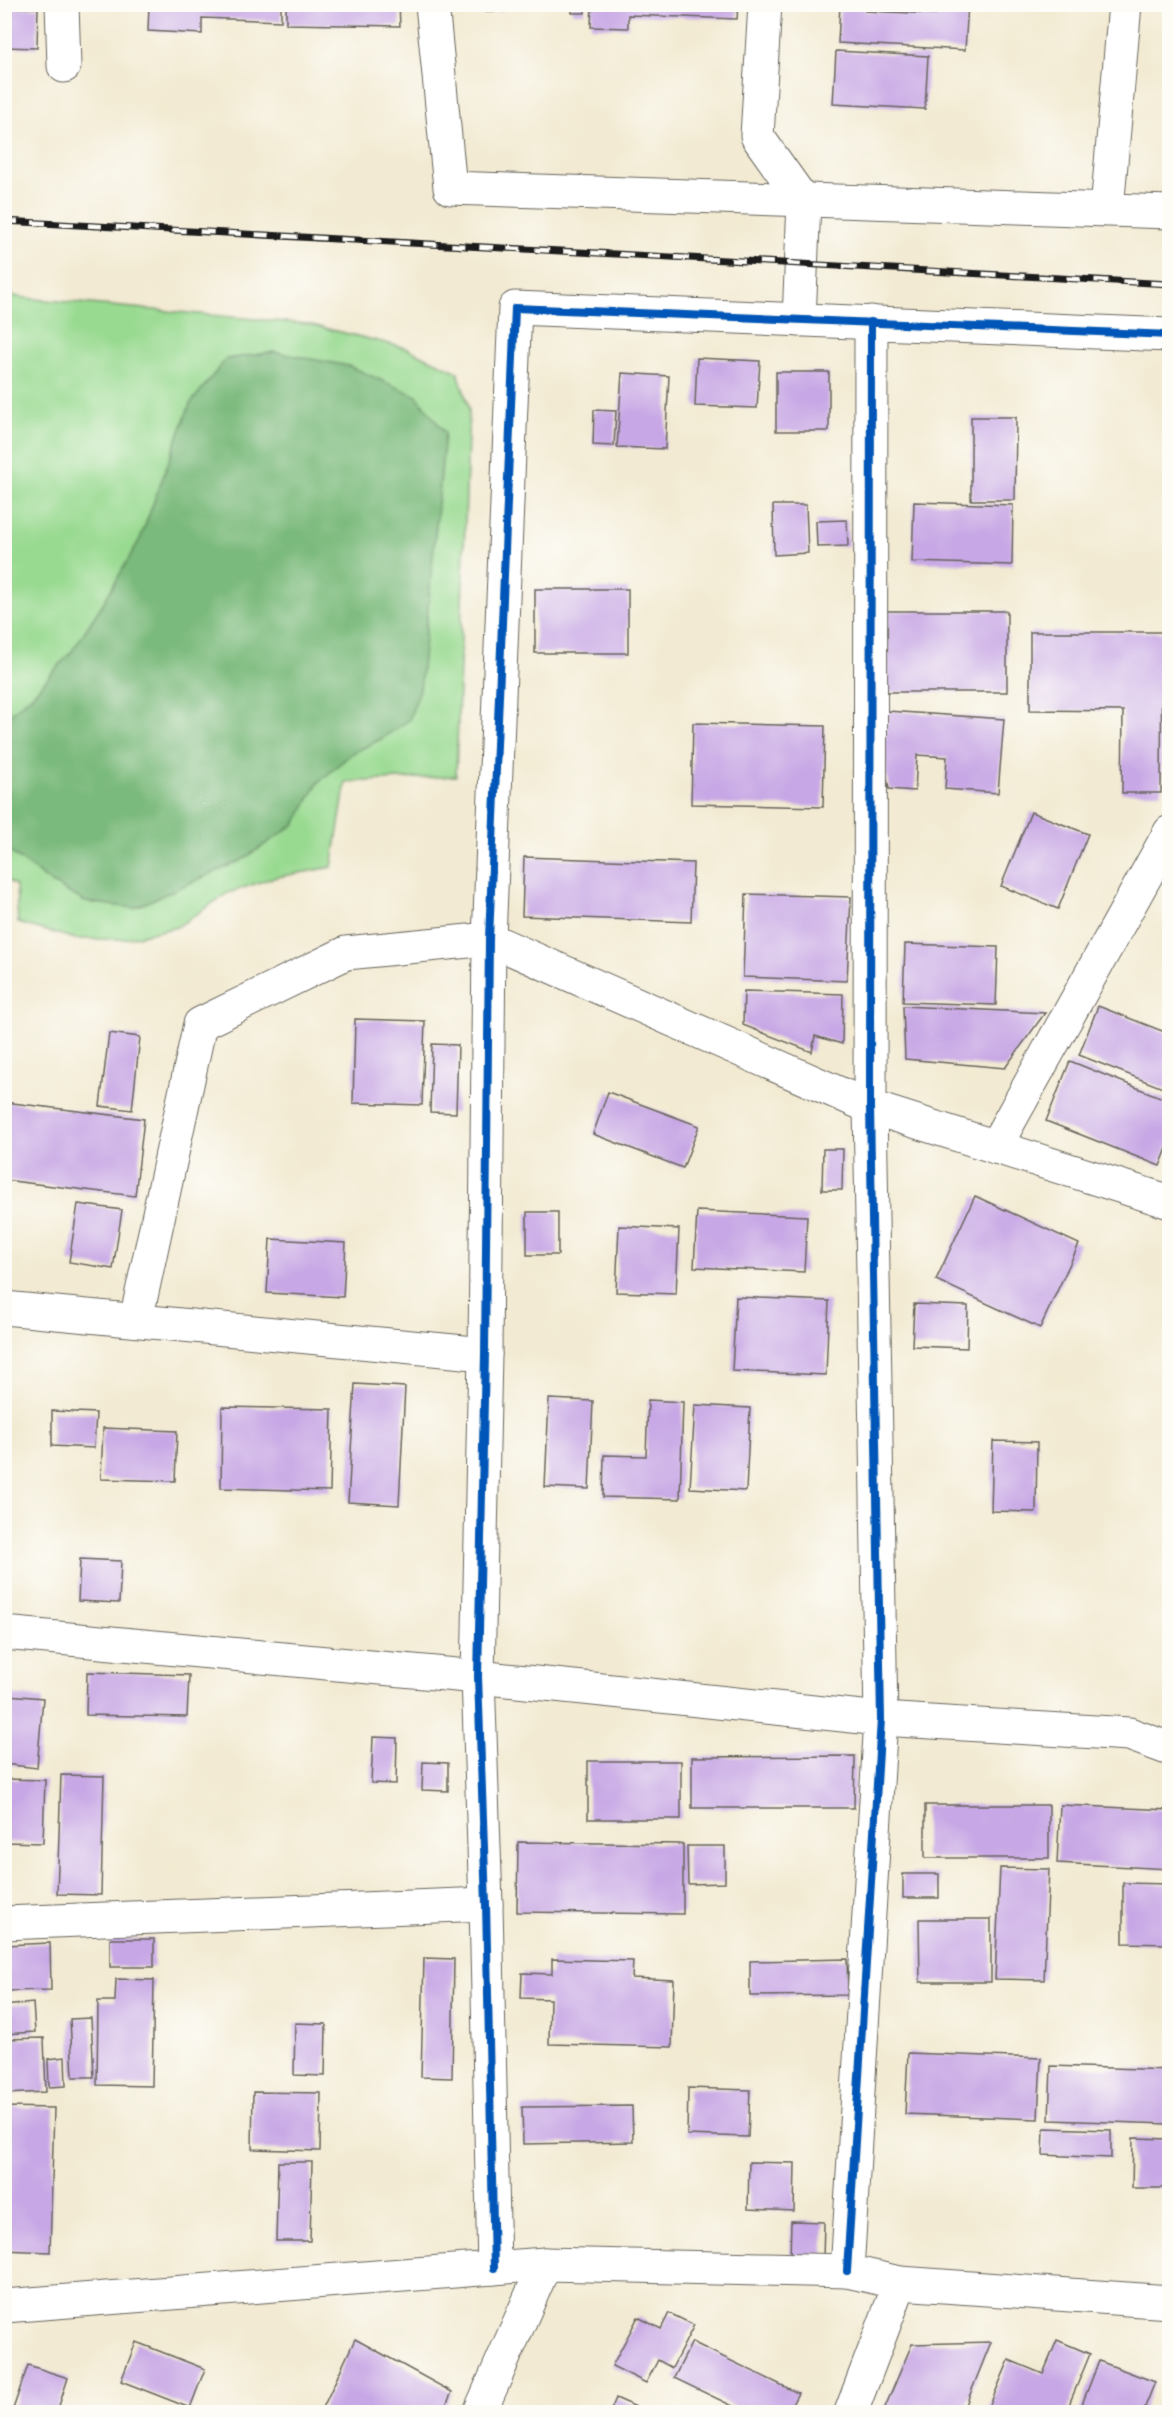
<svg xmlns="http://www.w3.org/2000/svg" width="1174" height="2417" font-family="Vollkorn,serif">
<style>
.green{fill:#99da91;stroke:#5a7b56;stroke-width:1.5}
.forest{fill:#7aba7b;stroke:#4b6b4c;stroke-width:1.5}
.building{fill:#c7a7e5}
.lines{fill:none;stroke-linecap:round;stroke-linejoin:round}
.minor-casing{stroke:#67645c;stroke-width:35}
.minor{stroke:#fff;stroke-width:33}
.rail-casing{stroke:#1c1c1c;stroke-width:7}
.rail{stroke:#fdfcf7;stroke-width:4.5;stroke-dasharray:14;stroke-linecap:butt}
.cycleway-casing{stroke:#fdfcf7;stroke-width:11}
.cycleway{stroke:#0057b8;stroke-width:8}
</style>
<rect width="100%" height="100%" fill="#fdfcf7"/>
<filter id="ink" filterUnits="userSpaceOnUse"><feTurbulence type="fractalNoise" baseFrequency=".0167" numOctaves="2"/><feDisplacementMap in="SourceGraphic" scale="12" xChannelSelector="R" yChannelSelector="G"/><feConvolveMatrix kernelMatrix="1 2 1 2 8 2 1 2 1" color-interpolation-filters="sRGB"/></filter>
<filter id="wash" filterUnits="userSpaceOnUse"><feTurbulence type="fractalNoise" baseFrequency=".008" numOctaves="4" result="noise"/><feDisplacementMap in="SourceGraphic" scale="24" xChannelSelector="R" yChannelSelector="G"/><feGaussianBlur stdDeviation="1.35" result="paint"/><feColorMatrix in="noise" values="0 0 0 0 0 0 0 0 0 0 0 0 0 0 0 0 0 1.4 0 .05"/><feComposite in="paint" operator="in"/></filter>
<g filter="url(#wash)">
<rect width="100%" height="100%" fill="#f2ead2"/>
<path class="green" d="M4 294 25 298 308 324 406 348 458 372 469 408 456 776 346 782 332 867 272 878 228 893 177 927 124 939H76L18 923 16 886 4 878Z"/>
<path class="forest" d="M274 352 349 366 417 396 445 433 420 689 409 720 381 739 351 754 318 783 295 824 242 860 134 908 85 902 52 883 5 848V718L33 694 72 651 102 605 140 539 190 404 226 359Z"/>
<g id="blocks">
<g class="building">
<path d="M149 4H281V21L202 18V34L148 31Z"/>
<path d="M286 4H399L400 26 286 24Z"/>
<rect x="471" y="4" width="32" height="7"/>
<rect x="572" y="4" width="13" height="9"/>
<path d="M592 4H738L737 19 628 15V28L591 27Z"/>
<path d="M840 4H865V11L936 14 937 4H968L965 50 838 43Z"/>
<path d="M4 8H38L37 48 4 47Z"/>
<path d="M836 51 928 56 925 109 833 104Z"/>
<path d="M697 358 760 361 757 408 695 406Z"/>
<rect x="776" y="372" width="53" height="59"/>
<path d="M622 373 669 376 665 449 617 447Z"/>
<path d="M594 410 616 411 614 446 593 445Z"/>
<path d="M971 417H1016L1015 500H971Z"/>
<path d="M914 502 1013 505 1012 565 912 562Z"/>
<path d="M773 505H806L808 553 774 555Z"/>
<path d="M847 520 848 546 817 547 816 521Z"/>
<rect x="535" y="589" width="93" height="64"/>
<rect x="887" y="611" width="120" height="81"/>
<path d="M1030 632H1162L1161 793H1122L1123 711 1030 710Z"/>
<path d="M887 711 1004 719 998 793 945 789 947 757 917 755 915 791 889 789 884 761Z"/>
<path d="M693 723 825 726 823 807 691 804Z"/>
<path d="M1031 812 1088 834 1058 909 1001 886Z"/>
<path d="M524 857 693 863 691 922 522 916Z"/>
<path d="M746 894 851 897 847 981 743 977Z"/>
<path d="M905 944 998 947 996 1005 903 1002Z"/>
<path d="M744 991 843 994 842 1044 815 1036 812 1052 743 1025Z"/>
<path d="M903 1006 1045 1013 1005 1068 905 1059Z"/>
<path d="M1098 1006 1170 1034V1091L1079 1055Z"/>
<path d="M355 1019 425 1021 422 1105 353 1103Z"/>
<path d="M109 1033 140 1037 132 1110 100 1106Z"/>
<path d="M432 1044 458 1045 456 1113 430 1112Z"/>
<path d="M1070 1061 1170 1101V1141L1160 1166 1046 1121Z"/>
<path d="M608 1092 699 1126 683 1168 593 1134Z"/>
<path d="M4 1102 144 1119 135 1196 4 1180Z"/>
<path d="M823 1149H843L842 1190H822Z"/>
<path d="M975 1196 1079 1244 1040 1328 936 1280Z"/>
<path d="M78 1204 122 1210 113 1269 69 1262Z"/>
<path d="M697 1211 807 1216 804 1272 694 1267Z"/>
<rect x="527" y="1212" width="31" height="43"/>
<path d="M619 1226 679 1229 676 1294 616 1292Z"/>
<path d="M270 1239 346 1243 343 1297 267 1293Z"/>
<path d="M736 1297 829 1301 826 1375 732 1371Z"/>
<path d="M914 1304 968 1306 967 1348 912 1346Z"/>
<path d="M355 1384 405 1387 399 1505 348 1502Z"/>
<path d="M549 1399 593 1401 589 1489 545 1487Z"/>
<path d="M648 1400 683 1402 680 1499 603 1497 604 1455 646 1456Z"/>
<path d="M695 1405 750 1408 746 1491 690 1488Z"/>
<path d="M222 1407 332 1409 330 1491 221 1488Z"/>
<path d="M52 1411 96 1413 94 1448 52 1446Z"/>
<path d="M103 1428 177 1431 175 1481 101 1479Z"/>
<path d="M993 1441 1037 1442 1036 1512 991 1511Z"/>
<path d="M80 1559 121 1561 119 1603 78 1601Z"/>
<path d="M87 1672 189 1675 187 1717 86 1715Z"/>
<path d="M8 1695 43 1698 37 1768 4 1764Z"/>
<path d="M373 1737 397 1738 396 1784 371 1783Z"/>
<path d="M855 1756 854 1808H692V1757Z"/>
<rect x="588" y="1761" width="93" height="58"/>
<path d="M423 1762 448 1763V1791L422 1790Z"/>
<path d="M61 1775 104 1776 101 1895 57 1894Z"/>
<path d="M4 1779 45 1780 43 1843 4 1842Z"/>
<rect x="925" y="1805" width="124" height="53"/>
<path d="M1060 1805 1170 1810V1869L1057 1863Z"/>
<path d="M518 1842 683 1844V1914L517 1912Z"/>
<path d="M687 1846H725V1883L688 1884Z"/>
<path d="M1000 1868 1049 1869 1044 1980 995 1979Z"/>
<rect x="903" y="1874" width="36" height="24"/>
<path d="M1123 1883 1170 1884V1944L1123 1943Z"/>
<path d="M919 1919H991V1982H920Z"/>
<rect x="110" y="1939" width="44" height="28"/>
<path d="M50 1943 51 1990 4 1991V1945Z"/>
<path d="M424 1958 454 1959 452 2078 421 2077Z"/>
<path d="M552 1959 633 1961 632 1978 674 1980 672 2047 549 2044 550 1999 521 1998 522 1973 552 1974Z"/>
<path d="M847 1959 848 1995 750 1996V1961Z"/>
<path d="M116 1979 154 1980 152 2086 97 2085 98 2001H115Z"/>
<path d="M33 2003 35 2032 4 2034V2006Z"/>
<path d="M91 2018 94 2077H73L70 2019Z"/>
<path d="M295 2023 326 2024 325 2076 294 2075Z"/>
<path d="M44 2038 46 2092 4 2094V2039Z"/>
<path d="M908 2053 1041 2058 1038 2119 905 2114Z"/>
<path d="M65 2057 66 2086 49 2087 48 2059Z"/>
<path d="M1051 2066 1170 2070V2124L1049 2120Z"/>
<path d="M688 2088 750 2090 748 2137 687 2135Z"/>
<path d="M253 2092 321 2093 320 2151 252 2149Z"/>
<path d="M632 2106 633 2142 523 2144 522 2107Z"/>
<path d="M4 2107 54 2108 50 2252 4 2250Z"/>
<path d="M1044 2128 1111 2130V2158L1043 2155Z"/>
<path d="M1133 2138 1170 2139V2188H1132Z"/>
<path d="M278 2162H312L310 2241H276Z"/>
<path d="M749 2162 795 2163 794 2211 748 2209Z"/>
<path d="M791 2221 824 2222 823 2259 790 2258Z"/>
<path d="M669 2313 694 2325 672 2368 658 2360 646 2383 612 2366 638 2317 661 2329Z"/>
<path d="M355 2339 452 2392 443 2412H321Z"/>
<path d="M1057 2340 1090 2354 1066 2412H987L1009 2360 1043 2374Z"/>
<path d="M136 2342 205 2369 190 2408 121 2381Z"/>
<path d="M692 2342 798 2393 788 2412H745L674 2378Z"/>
<path d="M991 2342 963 2412H883L912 2344Z"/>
<path d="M1099 2361 1155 2382 1143 2412H1079Z"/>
<path d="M28 2365 68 2378 57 2412H12Z"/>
<path d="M616 2398 647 2412H610Z"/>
</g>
</g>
</g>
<g filter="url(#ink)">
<use href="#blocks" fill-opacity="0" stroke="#67645c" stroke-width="1.5"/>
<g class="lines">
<defs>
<g id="minor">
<path d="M62 4 64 66"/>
<path d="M432 4 450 188 1170 212"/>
<path d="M765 4 757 136 804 202 799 320"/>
<path d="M1107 209 1125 4"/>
<path d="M995 1147 1170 832"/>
<path d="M4 1308 485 1354"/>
<path d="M136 1320 200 1024 346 953 489 939 870 1107 1170 1202"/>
<path d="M4 1633 478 1677 881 1719 1129 1734 1170 1749"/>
<path d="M4 1923 486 1904"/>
<path d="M494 2268 486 1904 478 1677 485 1354 489 939 515 308 1170 335"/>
<path d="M847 2271 881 1719 870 1107 871 322"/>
<path d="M4 2306 545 2264 847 2271 900 2283 1170 2302"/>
<path d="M480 2412 545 2264"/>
<path d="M851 2412 900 2283"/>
</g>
</defs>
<use href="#minor" class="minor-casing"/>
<use href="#minor" class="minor"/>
<defs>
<path id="rail" d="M4 221 1170 284"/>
</defs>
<use href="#rail" class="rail-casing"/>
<use href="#rail" class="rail"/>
<defs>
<g id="cycleway">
<path d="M494 2268 486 1904 478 1677 485 1354 489 939 515 308 1170 335"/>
<path d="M847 2271 881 1719 870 1107 871 322"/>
</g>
</defs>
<use href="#cycleway" class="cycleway-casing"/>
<use href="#cycleway" class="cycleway"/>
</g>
</g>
<rect width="1174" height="2417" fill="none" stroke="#fdfcf7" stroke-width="24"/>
</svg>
